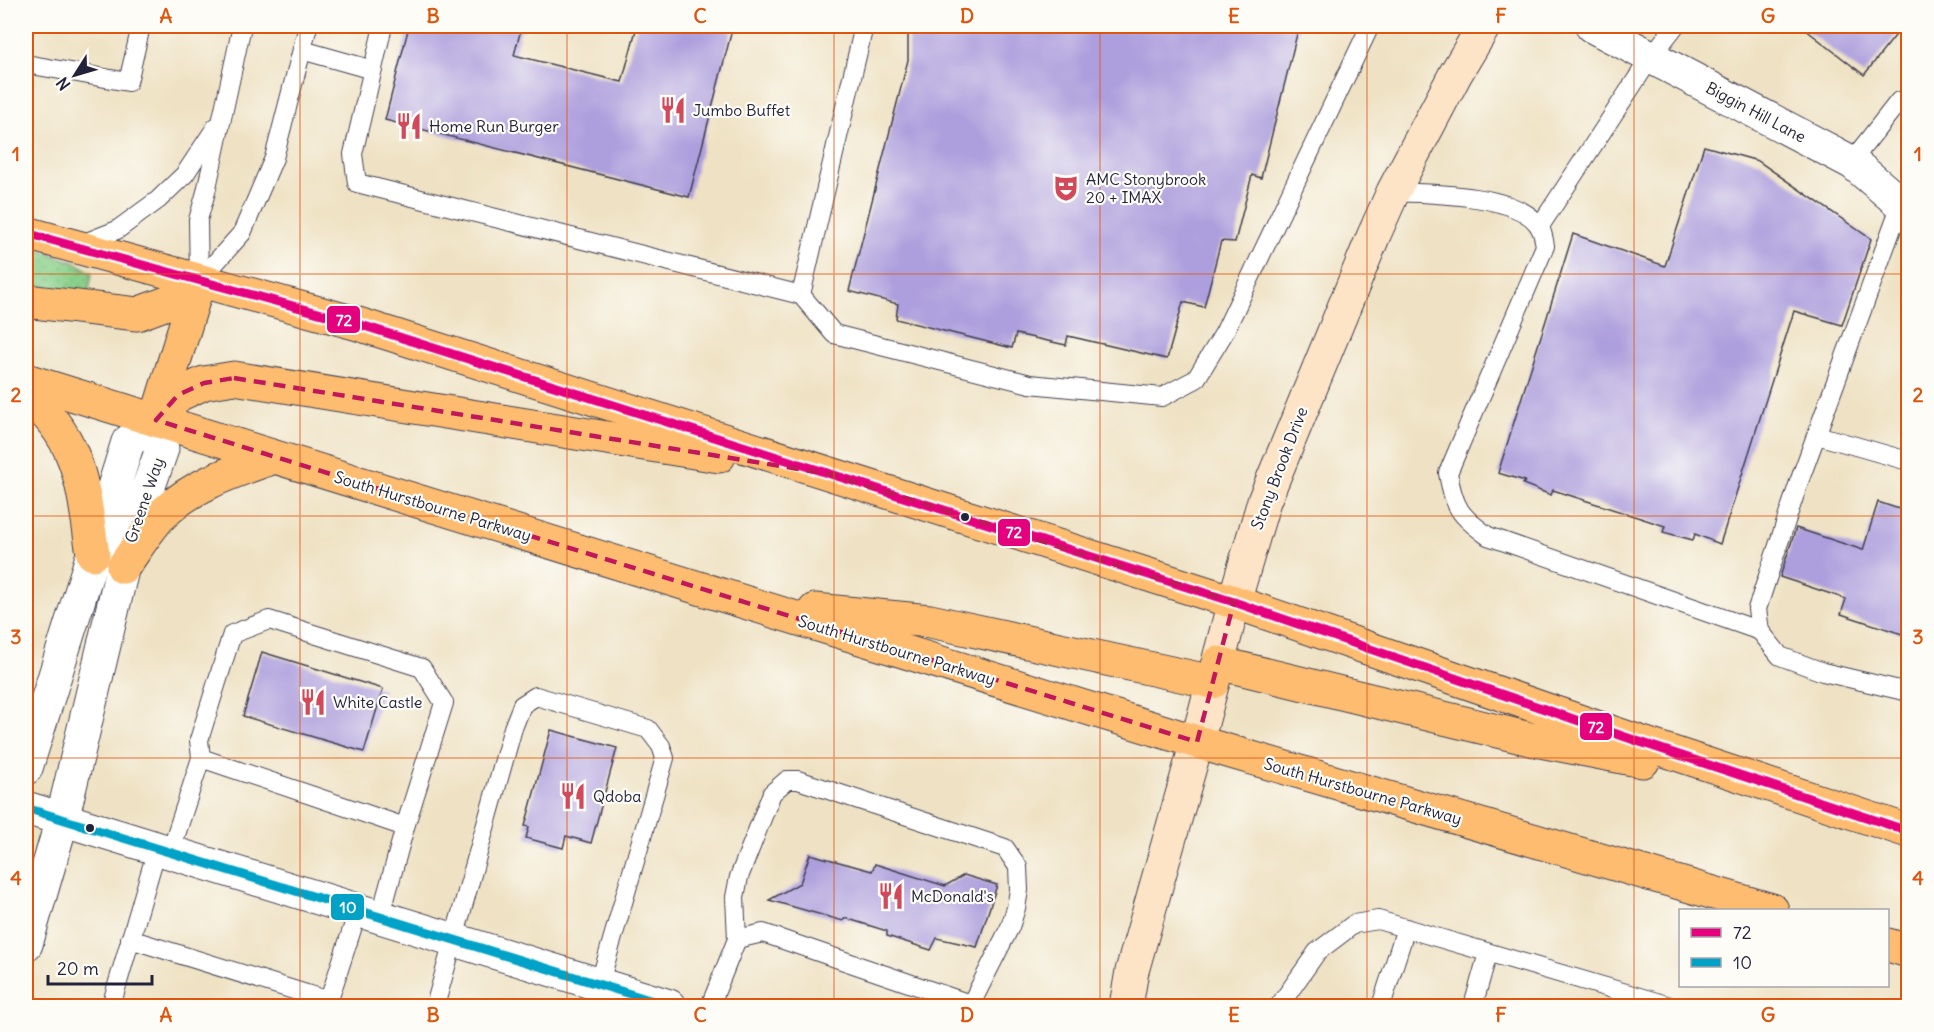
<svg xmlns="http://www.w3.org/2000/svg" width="1934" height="1032" font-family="Delius,sans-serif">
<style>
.grass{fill:url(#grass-dots);stroke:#567962;stroke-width:1.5}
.building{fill:#ad9fdd}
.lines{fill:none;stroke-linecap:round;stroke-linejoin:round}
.lane-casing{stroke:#413f50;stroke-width:20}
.street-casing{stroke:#413f50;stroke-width:35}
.secondary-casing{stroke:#413f50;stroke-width:35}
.primary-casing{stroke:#413f50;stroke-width:35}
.lane{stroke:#fff;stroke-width:18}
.street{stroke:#fff;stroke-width:33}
.secondary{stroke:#fee4c6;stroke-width:33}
.primary{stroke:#fdbc70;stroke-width:33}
.bus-1-casing{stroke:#fdfcf7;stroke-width:14}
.bus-2-casing{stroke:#fdfcf7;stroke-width:14}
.bus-1{stroke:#e5007d;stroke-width:9}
.bus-2{stroke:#02a2c7;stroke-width:9}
.marked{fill:none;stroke:#c2185b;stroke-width:4.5;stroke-dasharray:12 8;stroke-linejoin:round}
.grid{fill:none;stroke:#de560e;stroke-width:1.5;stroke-opacity:0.55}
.bus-dot{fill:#22223b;stroke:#fdfcf7;stroke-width:2}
.labels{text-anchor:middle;stroke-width:4.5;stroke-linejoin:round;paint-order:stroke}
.poi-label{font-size:16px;fill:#22223b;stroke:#fdfcf7;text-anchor:start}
.street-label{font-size:16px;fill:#22223b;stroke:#fdfcf7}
.line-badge{stroke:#fdfcf7;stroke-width:2}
.badge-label{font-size:16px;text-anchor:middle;font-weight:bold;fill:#fff}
.neatline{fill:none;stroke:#de560e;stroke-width:2}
.grid-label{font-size:20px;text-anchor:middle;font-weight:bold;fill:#de560e}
</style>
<defs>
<pattern id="grass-dots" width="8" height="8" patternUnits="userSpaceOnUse" patternTransform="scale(1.5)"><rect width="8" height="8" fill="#8ad08a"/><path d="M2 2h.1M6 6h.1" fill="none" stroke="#77b278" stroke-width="1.8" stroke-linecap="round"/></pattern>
</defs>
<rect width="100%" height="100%" fill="#fdfcf7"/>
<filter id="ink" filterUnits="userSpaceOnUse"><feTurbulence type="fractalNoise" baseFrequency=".0167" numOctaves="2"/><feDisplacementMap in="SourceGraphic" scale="12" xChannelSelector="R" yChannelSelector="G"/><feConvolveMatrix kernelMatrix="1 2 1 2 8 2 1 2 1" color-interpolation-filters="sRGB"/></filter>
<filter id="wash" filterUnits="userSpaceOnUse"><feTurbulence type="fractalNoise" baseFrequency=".008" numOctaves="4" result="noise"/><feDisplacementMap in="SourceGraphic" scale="24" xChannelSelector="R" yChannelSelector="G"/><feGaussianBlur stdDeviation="1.35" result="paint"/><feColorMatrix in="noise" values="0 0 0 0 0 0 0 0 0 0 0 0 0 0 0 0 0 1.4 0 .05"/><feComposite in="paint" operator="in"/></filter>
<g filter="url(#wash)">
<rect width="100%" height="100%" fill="#efe2c4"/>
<path class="grass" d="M26 245 76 263 92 273 88 294 26 287Z"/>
<g id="blocks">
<g class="building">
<path d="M409 26H522L514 55 622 82 637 26H733L689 197 385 120Z"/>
<path d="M908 26H1299L1261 178 1252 175 1235 242 1221 241 1204 307 1183 302 1167 359 1068 336 1066 345 1016 334 1012 348 896 319 898 304 849 291 908 60Z"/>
<path d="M1801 26H1903L1864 75Z"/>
<path d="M1704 146 1758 161 1871 239 1842 325 1794 311 1720 544 1695 534 1693 540 1663 532 1665 526 1553 490 1551 495 1523 484 1525 481 1498 473 1573 234 1665 266Z"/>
<path d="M1878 502 1908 512V636L1841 614 1846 599 1780 577 1796 528 1863 550Z"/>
<path d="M262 652 383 689 364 752 243 716Z"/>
<path d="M551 730 617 748 591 843 566 836 563 848 526 838 529 827 525 826Z"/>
<path d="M810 854 872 871 875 864 945 886 964 875 997 885 977 947 937 938 931 950 887 936V931L845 918 843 921 769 900 800 883Z"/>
</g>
</g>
</g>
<g filter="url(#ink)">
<use href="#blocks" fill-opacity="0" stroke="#413f50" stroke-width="1.5"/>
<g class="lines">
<defs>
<g id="lane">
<path d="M383 26 353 154 357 183 801 295 834 334 1030 384 1162 397 1196 379 1224 333 1370 26"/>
<path d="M302 50 373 70"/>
<path d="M26 64 128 82 141 26"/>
<path d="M1851 162 1899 101"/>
<path d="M1393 192C1428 193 1523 194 1540 228 1543 233 1544 240 1545 246L1448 473C1454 508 1460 516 1488 536L1760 631"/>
<path d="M1901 204 1799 482 1757 609 1760 631 1780 656 1823 672 1908 692"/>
<path d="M1540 226 1651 57 1675 26"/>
<path d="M79 245 117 230 158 200 185 174 216 127"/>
<path d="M199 281 242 233 274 158 308 26"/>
<path d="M199 281 198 220 206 192 242 26"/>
<path d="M801 295 864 26"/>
<path d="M1817 435 1908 461"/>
<path d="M170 853 201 758"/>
<path d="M380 918 405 827 444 703 422 668 269 620 232 634 199 740 201 758 405 827"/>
<path d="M130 939 329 1001"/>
<path d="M737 939 763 933 970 1004"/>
<path d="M111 1006 157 849"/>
<path d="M327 1006 358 911"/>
<path d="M435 1006 513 728 522 705 536 696 648 729 661 746 665 758 593 1006"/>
<path d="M710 1006 737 939 735 897 739 877 772 793 787 780H798L1005 848 1018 867 1019 890 1016 908 1010 927 970 1006"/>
<path d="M1279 1006 1317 952 1354 924 1378 920 1670 1006"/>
<path d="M1381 1006 1406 928"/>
<path d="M1473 1006 1488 953"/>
</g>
<g id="street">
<path d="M1592 26 1853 163 1901 204 1908 215"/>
<path d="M26 768 128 442 156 420 162 449 128 545 62 820 26 944"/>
<path d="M26 808 669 1006"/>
</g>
<path id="secondary" d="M1126 1006 1132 971 1197 742 1234 602 1264 501 1373 237 1393 192 1456 73 1484 26"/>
<g id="primary">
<path d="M26 233 355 323 1234 602 1637 741 1908 831"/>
<path d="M26 301 137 314 175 300 199 281"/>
<path d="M26 380 1197 742 1772 910"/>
<path d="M26 396C82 438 83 491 93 554"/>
<path d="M158 414 199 281"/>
<path d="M156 420 178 395 204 383 234 378 719 456"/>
<path d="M123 567C135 551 152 522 166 511 196 483 236 471 274 457"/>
<path d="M815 610 930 621 1213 682"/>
<path d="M1218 663 1530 739 1643 761"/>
<path d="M1888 945 1908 951"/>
</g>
</defs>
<use href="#lane" class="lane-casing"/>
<use href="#street" class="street-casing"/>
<use href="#secondary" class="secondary-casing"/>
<use href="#primary" class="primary-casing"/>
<use href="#lane" class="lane"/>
<use href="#street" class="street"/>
<use href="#secondary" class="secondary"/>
<use href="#primary" class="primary"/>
<defs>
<path id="bus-1" d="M26 233 355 323 1234 602 1637 741 1908 831"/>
<path id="bus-2" d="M26 808 669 1006"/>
</defs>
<use href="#bus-1" class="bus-1-casing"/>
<use href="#bus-2" class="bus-2-casing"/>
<use href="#bus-1" class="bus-1"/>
<use href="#bus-2" class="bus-2"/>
</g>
</g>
<path class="marked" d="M234 378 830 474 1234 602 1197 742 156 420 178 395 204 383Z"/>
<path class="grid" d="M300 26V1006M567 26V1006M834 26V1006M1100 26V1006M1367 26V1006M1634 26V1006M26 274H1908M26 516H1908M26 758H1908"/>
<defs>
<symbol id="restaurant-bare" viewBox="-9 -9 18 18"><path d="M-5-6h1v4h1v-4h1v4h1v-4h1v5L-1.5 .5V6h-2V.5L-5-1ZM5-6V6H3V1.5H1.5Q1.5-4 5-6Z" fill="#d1495b" stroke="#fdfcf7" stroke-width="2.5" paint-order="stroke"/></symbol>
<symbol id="theatre-bare" viewBox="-9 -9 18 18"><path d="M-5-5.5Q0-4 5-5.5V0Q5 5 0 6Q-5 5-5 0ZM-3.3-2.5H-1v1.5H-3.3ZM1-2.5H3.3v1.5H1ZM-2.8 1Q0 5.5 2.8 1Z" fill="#d1495b" stroke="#fdfcf7" stroke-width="2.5" paint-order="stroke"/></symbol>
</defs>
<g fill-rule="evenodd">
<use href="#restaurant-bare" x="654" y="91" width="38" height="38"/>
<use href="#restaurant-bare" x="390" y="107" width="38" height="38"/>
<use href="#theatre-bare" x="1047" y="169" width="38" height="38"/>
<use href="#restaurant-bare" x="294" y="683" width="38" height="38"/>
<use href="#restaurant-bare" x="554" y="777" width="38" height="38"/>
<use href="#restaurant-bare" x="872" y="877" width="38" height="38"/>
</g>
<g class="bus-dot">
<circle cx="965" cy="517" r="5"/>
<circle cx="90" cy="828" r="5"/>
</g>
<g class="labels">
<g class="poi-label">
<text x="693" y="116">Jumbo Buffet</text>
<text x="429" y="132">Home Run Burger</text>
<text x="1086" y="185">AMC Stonybrook<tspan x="1086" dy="18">20 + IMAX</tspan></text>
<text x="333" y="708">White Castle</text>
<text x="593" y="802">Qdoba</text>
<text x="911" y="902">McDonald's</text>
</g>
<g class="street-label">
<text transform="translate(1756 112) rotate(28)" y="6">Biggin Hill Lane</text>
<text transform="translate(1279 468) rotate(-69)" y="6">Stony Brook Drive</text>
<text transform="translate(144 500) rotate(-71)" y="6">Greene Way</text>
<text transform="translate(433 506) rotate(17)" y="6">South Hurstbourne Parkway</text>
<text transform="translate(897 650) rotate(17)" y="6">South Hurstbourne Parkway</text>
<text transform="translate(1363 791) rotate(16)" y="6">South Hurstbourne Parkway</text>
</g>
</g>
<g class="line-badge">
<rect x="326" y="305" width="35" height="29" rx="6" fill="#e5007d"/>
<rect x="997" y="518" width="34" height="29" rx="6" fill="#e5007d"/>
<rect x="1579" y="712" width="34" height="29" rx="6" fill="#e5007d"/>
<rect x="330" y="893" width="35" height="28" rx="6" fill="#02a2c7"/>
</g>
<g class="badge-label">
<text x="344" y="326">72</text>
<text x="1014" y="538">72</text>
<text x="1596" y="733">72</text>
<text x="348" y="913">10</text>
</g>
<rect width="1934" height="1032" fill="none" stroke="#fdfcf7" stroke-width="66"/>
<rect x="1679" y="909" width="210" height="78" fill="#fdfcf7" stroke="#a5a5ac" stroke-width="1.5"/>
<rect x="1691" y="928" width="30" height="9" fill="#e5007d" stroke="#a5a5ac" stroke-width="1.5"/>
<text x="1733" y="939" font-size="18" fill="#22223b">72</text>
<rect x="1691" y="958" width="30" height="9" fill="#02a2c7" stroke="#a5a5ac" stroke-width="1.5"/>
<text x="1733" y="969" font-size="18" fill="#22223b">10</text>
<g transform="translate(75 75) rotate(233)" stroke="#fdfcf7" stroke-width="4.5" paint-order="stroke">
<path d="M0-4.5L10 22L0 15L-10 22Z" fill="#22223b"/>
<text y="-9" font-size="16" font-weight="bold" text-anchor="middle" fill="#22223b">N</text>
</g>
<path d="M48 975v9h104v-9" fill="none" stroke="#22223b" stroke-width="3"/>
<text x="57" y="975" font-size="18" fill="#22223b" stroke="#fdfcf7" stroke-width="4.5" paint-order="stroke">20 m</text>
<rect x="33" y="33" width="1868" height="966" class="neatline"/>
<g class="grid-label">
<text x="166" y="23">A</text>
<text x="433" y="23">B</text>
<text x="700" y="23">C</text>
<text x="967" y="23">D</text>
<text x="1234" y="23">E</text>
<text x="1501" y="23">F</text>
<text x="1768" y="23">G</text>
<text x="16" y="161">1</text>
<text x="1918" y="161">1</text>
<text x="16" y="402">2</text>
<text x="1918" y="402">2</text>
<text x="16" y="644">3</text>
<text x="1918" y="644">3</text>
<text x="16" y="885">4</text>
<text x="1918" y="885">4</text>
<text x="166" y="1022">A</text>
<text x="433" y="1022">B</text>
<text x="700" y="1022">C</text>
<text x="967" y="1022">D</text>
<text x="1234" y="1022">E</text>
<text x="1501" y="1022">F</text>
<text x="1768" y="1022">G</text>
</g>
</svg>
